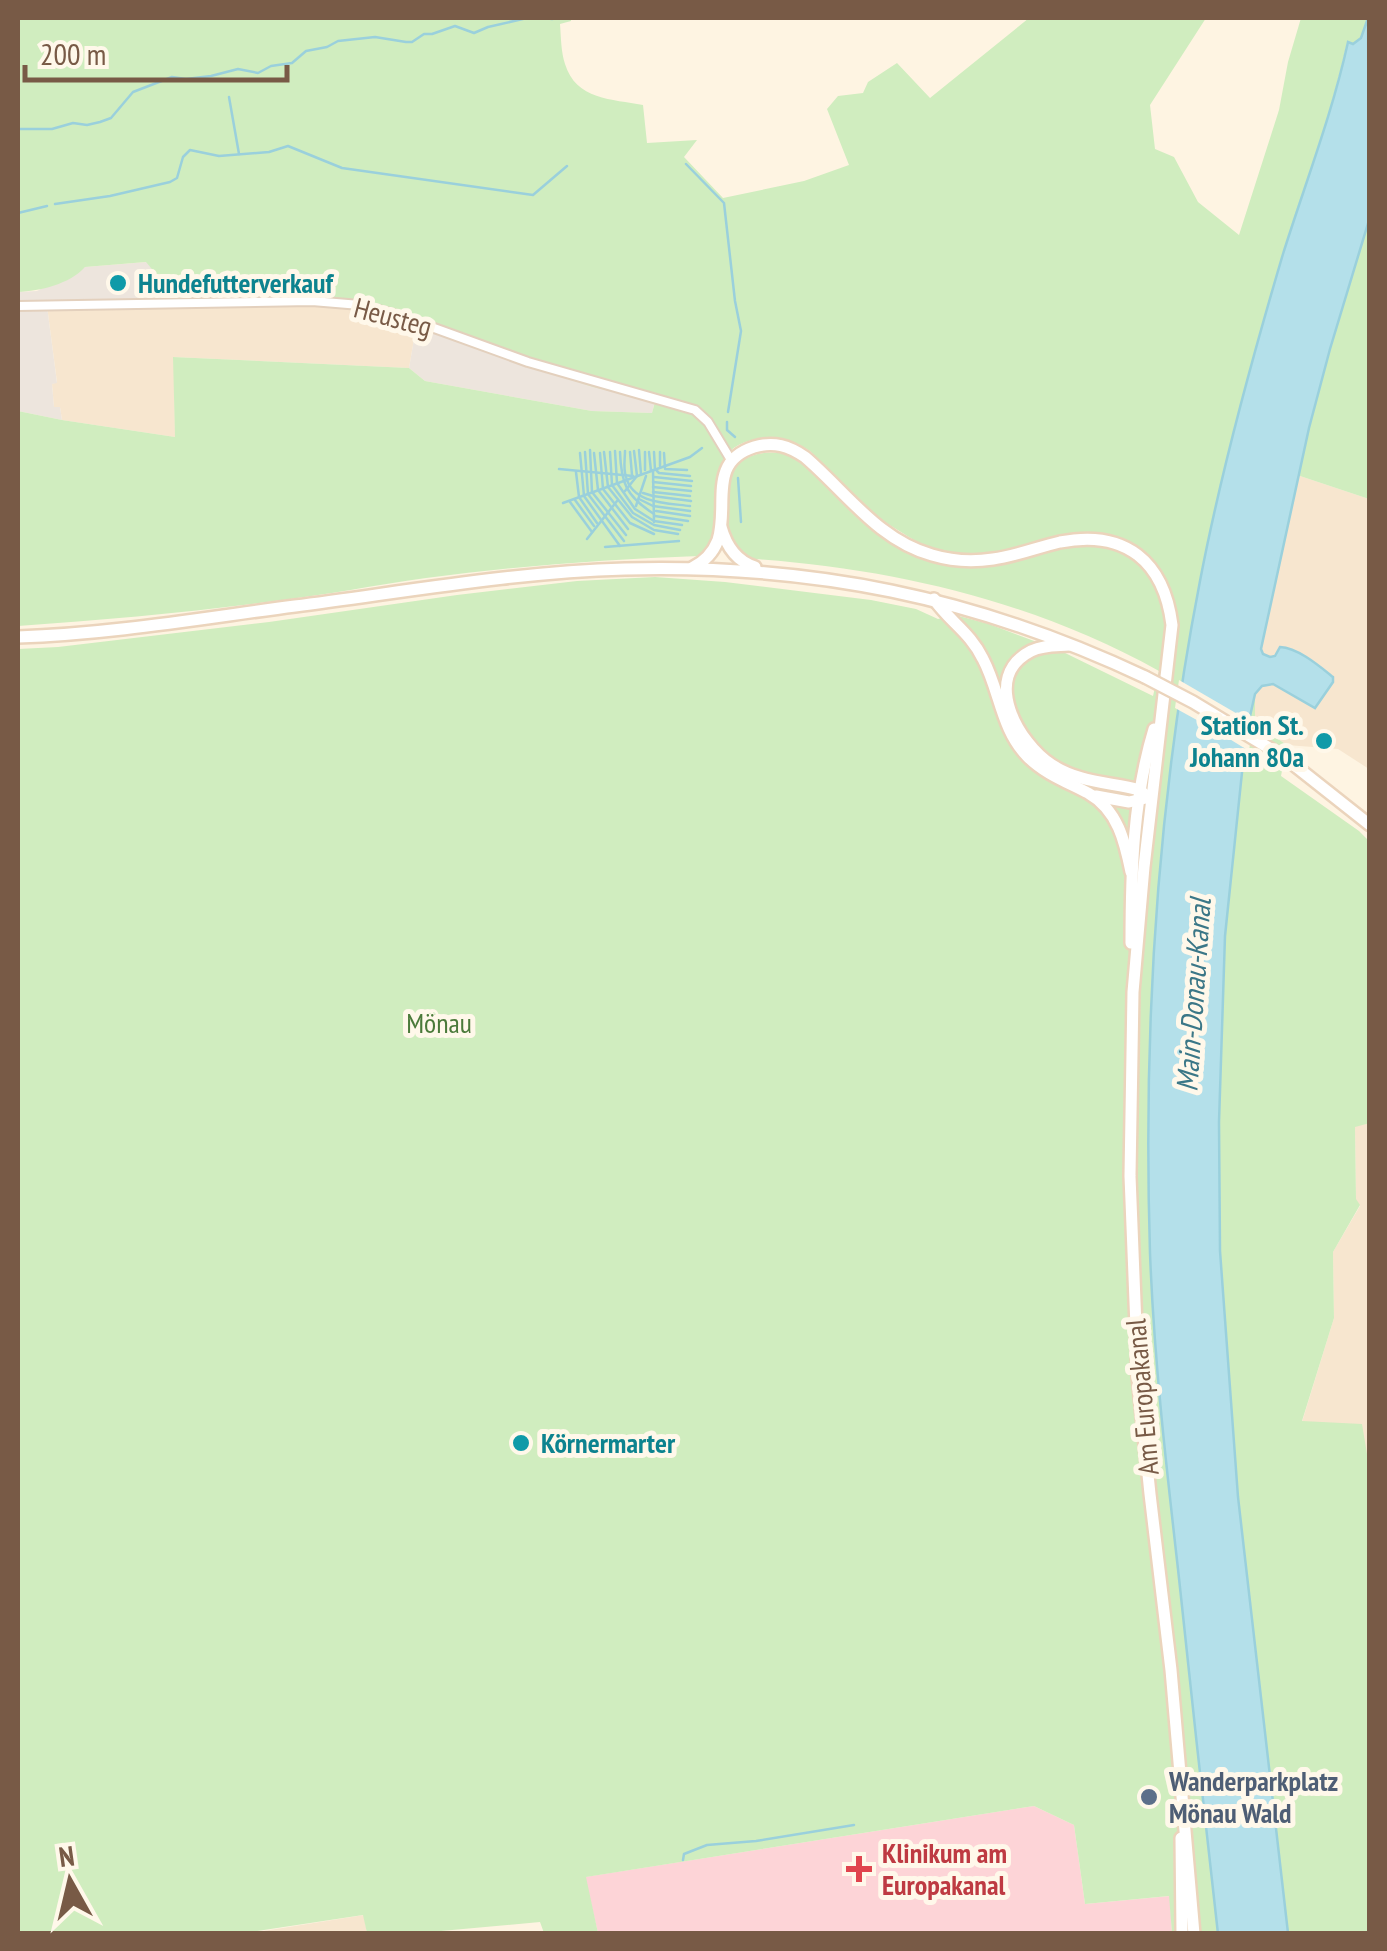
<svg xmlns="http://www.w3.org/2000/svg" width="1387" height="1951" font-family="'PT Sans Narrow',sans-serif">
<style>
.residential{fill:#f7e6cf}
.industrial{fill:#ede5dd}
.medical{fill:#fdd4d7}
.green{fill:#d0edbf}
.water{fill:#b4e0ea;stroke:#9ad0dc;stroke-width:2.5}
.pier{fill:#fef4e2}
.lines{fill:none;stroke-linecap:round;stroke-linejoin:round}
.stream{stroke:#9ad0dc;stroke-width:2.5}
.minor-casing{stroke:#e3d0bd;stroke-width:12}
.secondary-casing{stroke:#ebd4bc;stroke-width:16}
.minor{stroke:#fff;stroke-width:8}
.secondary{stroke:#fff;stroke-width:11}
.secondary-bridge-casing{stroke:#ebd4bc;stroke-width:16;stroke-linecap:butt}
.secondary-bridge{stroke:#fff;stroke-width:11}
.culture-dot{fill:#0f9aa8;stroke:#fff8ea;stroke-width:4}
.service-dot{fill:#5c6f8a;stroke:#fff8ea;stroke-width:4}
.health-dot{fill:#e0444e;stroke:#fff8ea;stroke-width:4}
.labels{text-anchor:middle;stroke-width:10;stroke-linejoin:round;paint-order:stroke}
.culture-label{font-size:28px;font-weight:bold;fill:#0d838f;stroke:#fff8ea;text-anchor:start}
.street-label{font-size:28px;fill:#785a46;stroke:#fff8ea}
.park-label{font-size:28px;fill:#4b7a3a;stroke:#fff8ea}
.service-label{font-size:28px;font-weight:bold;fill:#4e5e75;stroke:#fff8ea;text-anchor:start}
.health-label{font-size:28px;font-weight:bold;fill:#be3a42;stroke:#fff8ea;text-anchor:start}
.water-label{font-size:30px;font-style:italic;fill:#3b7787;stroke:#fff8ea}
</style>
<rect width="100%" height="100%" fill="#fef4e2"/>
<g class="residential">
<path d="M310 301 361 305 417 322 409 368 174 357 175 437 62 420 60 407H54L52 384 57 382 47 306Z"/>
<path d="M1297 475 1369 499V769L1338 749 1287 745 1255 724V694L1262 685 1272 684 1315 708 1333 682 1275 656H1265L1261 652Z"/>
<path d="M1369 1123V1475L1366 1453 1302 1422 1334 1318 1333 1252 1360 1206 1356 1200 1355 1126Z"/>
<path d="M364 1915 367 1933 244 1934Z"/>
</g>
<g class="industrial">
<path d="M147 262 156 274 168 304 47 306 57 383 52 384 54 407H60L62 420 18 411V292L37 291 85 267Z"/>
<path d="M417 322 477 347 552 374 593 387 655 401 652 413 592 411 425 381 409 368Z"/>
</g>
<path class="medical" d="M1034 1806 1074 1825 1085 1904 1170 1896 1172 1933H598L585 1877Z"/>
<g class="green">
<path d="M18 18H571V21L560 24C561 37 561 52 565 64 576 100 612 99 643 105L647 143 697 140 684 157 723 198 804 181 849 165 827 109 838 96 863 93 868 82 897 63 930 98 1029 18H1206L1150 105 1155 149 1174 157 1198 202 1239 235 1279 110 1288 62 1301 18H1368L1361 38 1353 44 1347 43C1331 115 1305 184 1283 255 1251 363 1221 471 1200 582 1158 802 1143 1029 1150 1253 1154 1359 1166 1464 1178 1570 1191 1691 1204 1812 1218 1933H1172L1169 1896 1085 1904 1074 1825 1034 1806 586 1877 598 1933H544L540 1922 419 1933H367L363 1915 244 1933H18V649L58 647 269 622 457 595 577 581 655 577 725 582 871 600 916 609 938 619 955 615 989 624 1061 651 1153 696 1159 671C1035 602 896 569 755 559 752 558 744 555 741 553 727 542 727 525 726 509 726 502 725 492 726 485 734 451 772 447 798 458 831 490 872 542 916 555L917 542 880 519 810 451C793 440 778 436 757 439 686 451 740 533 699 556 607 559 517 566 426 578 375 585 326 595 275 601 189 612 104 620 18 626V411L62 420 175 437 173 357 409 368 425 381 592 411 652 413 655 402 593 387 552 374 361 305 310 301 168 304 156 274 146 262 85 267C70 284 40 291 18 292Z"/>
<path d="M1369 220V499L1297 475 1330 349Z"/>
<path d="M1255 694V724L1287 745 1281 776 1359 831 1369 841 1370 1123 1355 1127 1356 1199 1360 1205 1333 1252 1334 1318 1302 1421 1362 1424 1368 1460 1369 1933H1288L1238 1497 1220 1251 1219 1122 1225 936 1246 734Z"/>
</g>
<path class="water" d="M1368 18 1369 220 1330 349 1309 428 1261 649 1263 654 1270 657 1275 656 1280 647C1298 648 1318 665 1333 677V682L1315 708 1273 684 1262 686 1255 694 1246 734 1225 936 1219 1122 1220 1251 1238 1497 1288 1933 1218 1934C1204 1812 1191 1691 1178 1569 1166 1464 1154 1359 1150 1253 1143 1028 1157 802 1200 581 1221 471 1251 362 1283 254 1305 184 1332 115 1348 42L1353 44 1361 38Z"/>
<path class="pier" d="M1179 680 1253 723 1249 751 1215 730 1175 708Z"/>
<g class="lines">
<g class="stream">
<path d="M544 18 552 19 558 18"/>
<path d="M229 97 239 154"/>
<path d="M18 129H52L73 123 87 125 100 122 111 118 133 92 172 77 186 79 211 76 238 69 258 73 271 66 292 63 306 51 327 47 338 41 375 37 406 42H412L424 34H432L455 26 474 33 488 27 527 18"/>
<path d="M686 164 724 203 735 301 741 331 728 412"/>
<path d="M55 204 110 196 170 182 177 178 183 157 190 150 219 156 269 152 288 146 342 168 533 195 567 166"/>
<path d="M18 213 47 206"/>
<path d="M727 422V430L735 437"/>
<path d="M590 450 592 492 626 535"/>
<path d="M639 450 641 474"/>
<path d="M615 451 617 483 635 509 654 521 682 525"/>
<path d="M625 451C625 459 623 469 626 477 633 504 667 503 690 506"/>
<path d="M585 452 588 494 624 541"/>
<path d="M604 452 608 487 632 517 654 530 678 534"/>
<path d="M610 452 612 485 633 513 654 525 680 530"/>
<path d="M620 452C621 483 626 496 654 514"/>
<path d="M630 452 632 475"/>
<path d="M645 452V470"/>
<path d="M649 452 651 471"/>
<path d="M654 452 655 470"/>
<path d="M660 452V466"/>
<path d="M580 453 584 496 620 546"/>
<path d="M594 453 598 490 628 529"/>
<path d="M600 453 603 489 630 523 654 534"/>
<path d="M664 453 665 469 687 470"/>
<path d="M559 469 633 476"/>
<path d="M653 470 654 522"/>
<path d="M657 471 659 473 690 476"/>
<path d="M576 472 579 497 597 523"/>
<path d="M654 477 692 481"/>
<path d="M738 478 741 522"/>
<path d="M653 482 691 486"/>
<path d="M653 487 691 491"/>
<path d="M625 491 637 476 634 451"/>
<path d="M653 492 690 496"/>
<path d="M643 493 653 496 691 501"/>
<path d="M639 499 653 506 690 511"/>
<path d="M575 500 594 526"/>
<path d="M570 502 592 532"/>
<path d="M563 503 690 457 702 448"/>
<path d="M636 506 646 476"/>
<path d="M656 511 690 516"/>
<path d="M655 516 688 521"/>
<path d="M587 539 617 501"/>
<path d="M605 547 679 541"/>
<path d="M683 1860 684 1854 707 1845 756 1841 854 1825"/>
</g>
<defs>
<path id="minor" d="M18 306 312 301 360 305 401 316 528 362 695 410 708 422 731 460"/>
<g id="secondary">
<path d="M721 527C726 545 736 561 755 567"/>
<path d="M692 568C704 562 713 553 718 540 729 505 707 462 754 447 774 441 789 446 805 457 846 492 878 540 932 555 952 561 973 562 993 559 1016 556 1038 547 1060 542 1126 529 1164 562 1172 625L1144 867 1133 992 1130 1176 1138 1377 1150 1494 1171 1670 1194 1934"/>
<path d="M934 599C950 622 970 632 983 659 1000 691 1001 730 1028 757 1045 774 1067 782 1088 793 1118 810 1125 842 1131 872"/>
<path d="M18 637C111 634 203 618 295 606 404 592 515 572 625 569 813 564 975 597 1145 677"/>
<path d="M1069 645C1056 646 1043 645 1031 651 980 677 1019 744 1052 765 1080 783 1110 782 1140 790L1145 795"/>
<path d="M1284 757 1370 825"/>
<path d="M1096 796 1129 802 1146 798"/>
<path d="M1131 943C1131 872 1133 798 1154 729"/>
<path d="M1181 1838 1182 1934"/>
</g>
</defs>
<use href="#minor" class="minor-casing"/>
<use href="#secondary" class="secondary-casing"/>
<use href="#minor" class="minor"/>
<use href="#secondary" class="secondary"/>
<defs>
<path id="secondary-bridge" d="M1145 677 1193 702 1284 757"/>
</defs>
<use href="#secondary-bridge" class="secondary-bridge-casing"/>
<use href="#secondary-bridge" class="secondary-bridge"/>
</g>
<g class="culture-dot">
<circle cx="118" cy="283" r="10"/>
<circle cx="1324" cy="741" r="10"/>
<circle cx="521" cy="1443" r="10"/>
</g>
<circle class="service-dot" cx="1149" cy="1797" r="10"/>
<path class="health-dot" d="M854 1854h10v10h10v10h-10v10h-10v-10h-10v-10h10z"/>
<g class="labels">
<g class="culture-label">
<text x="138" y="293">Hundefutterverkauf</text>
<text x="1304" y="735" text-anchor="end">Station St.<tspan x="1304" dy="32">Johann 80a</tspan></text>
<text x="541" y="1453">Körnermarter</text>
</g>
<g class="street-label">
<text transform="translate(393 317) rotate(15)" y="10">Heusteg</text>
<text transform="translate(1142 1397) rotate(-95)" y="10">Am Europakanal</text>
</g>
<g class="park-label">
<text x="439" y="1033">Mönau</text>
</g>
<g class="service-label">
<text x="1169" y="1791">Wanderparkplatz<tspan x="1169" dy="32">Mönau Wald</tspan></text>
</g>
<g class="health-label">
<text x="882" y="1863">Klinikum am<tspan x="882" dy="32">Europakanal</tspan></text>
</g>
<g class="water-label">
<text transform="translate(1194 995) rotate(-86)" y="10">Main-Donau-Kanal</text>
</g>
</g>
<rect width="1387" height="1951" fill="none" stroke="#785a46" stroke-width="40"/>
<g transform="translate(70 1881) rotate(352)" stroke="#fff8ea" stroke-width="8" paint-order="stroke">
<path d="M0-8L18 38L0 25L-18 38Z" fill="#785a46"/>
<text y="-15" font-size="28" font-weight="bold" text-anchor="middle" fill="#785a46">N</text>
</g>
<path d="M25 65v15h262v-15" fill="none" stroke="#785a46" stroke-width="5"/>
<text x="40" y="65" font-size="30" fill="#785a46" stroke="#fff8ea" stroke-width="8" paint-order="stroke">200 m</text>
</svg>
